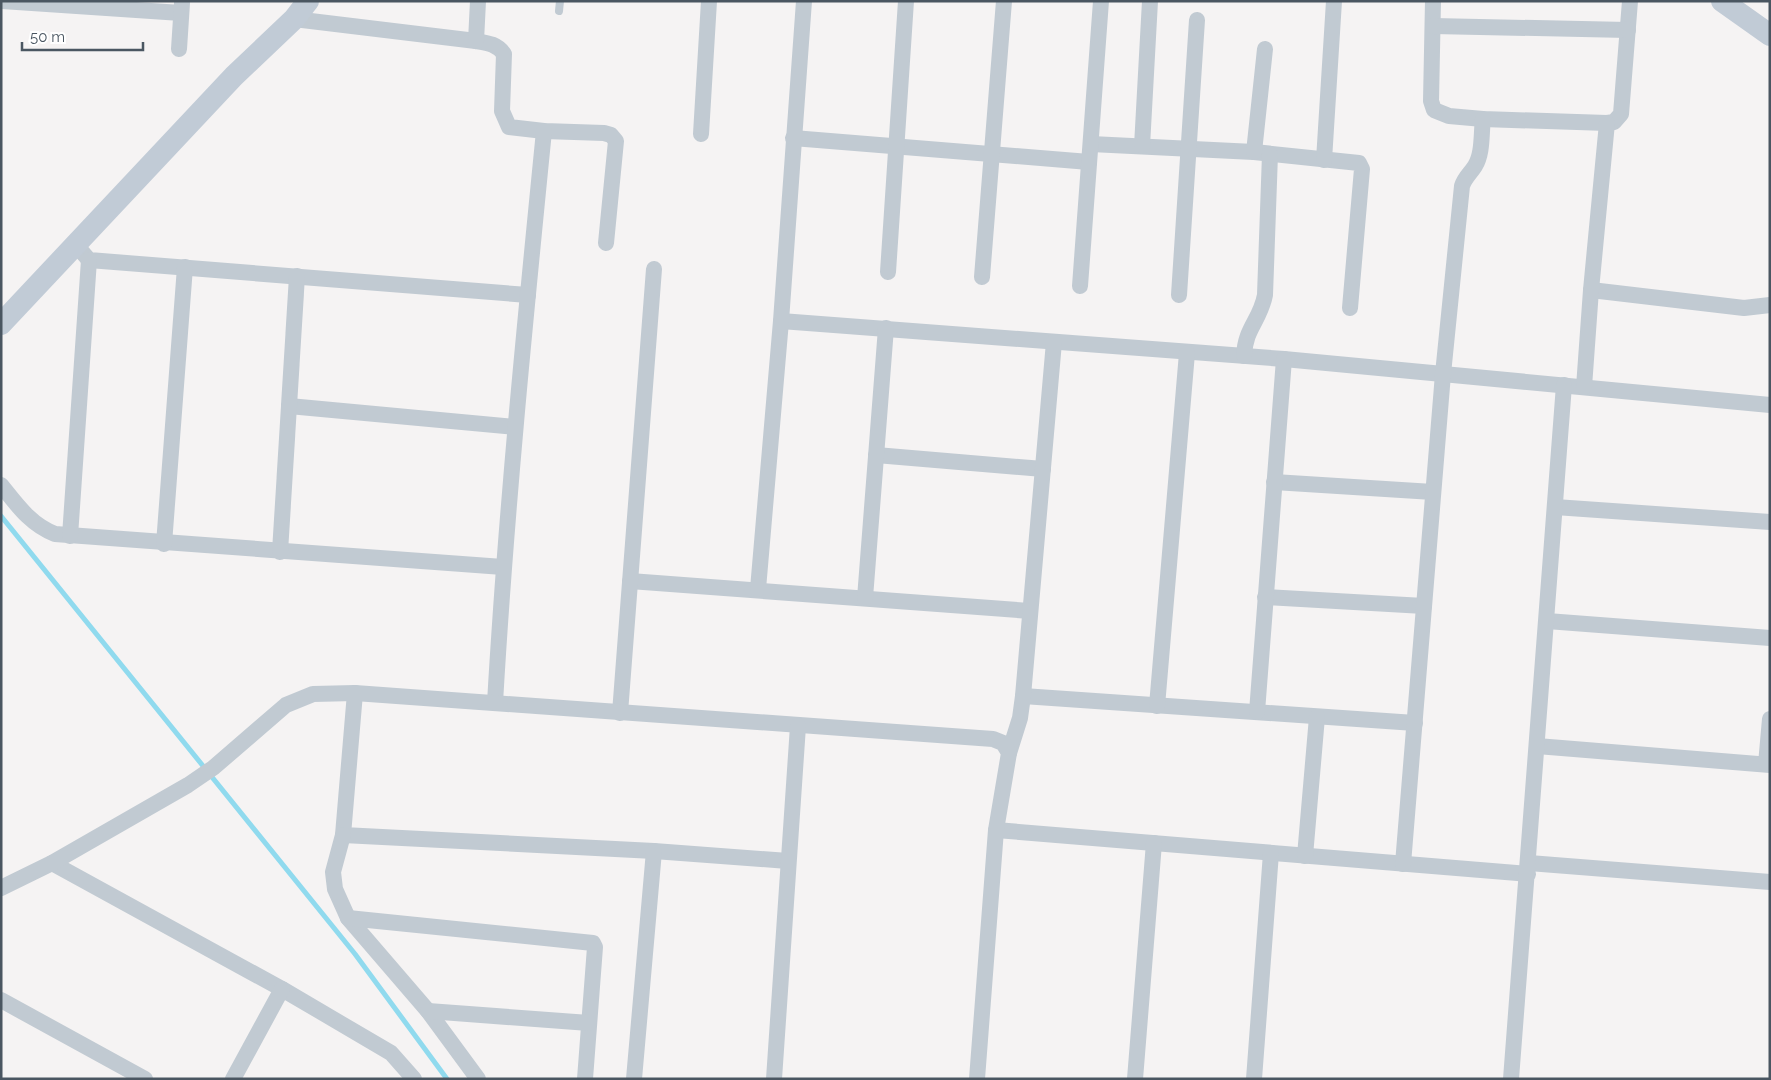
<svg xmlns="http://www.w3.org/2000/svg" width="1771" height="1080" font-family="Raleway,sans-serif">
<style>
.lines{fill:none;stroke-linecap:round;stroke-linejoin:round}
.stream{stroke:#90daee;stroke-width:5}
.lane{stroke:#c1cad2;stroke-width:8}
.street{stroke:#c1cad2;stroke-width:16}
.secondary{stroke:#c1cbd6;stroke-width:22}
</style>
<rect width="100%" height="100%" fill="#f5f3f3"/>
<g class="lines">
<path class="stream" d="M1 516 355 954 447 1079"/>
<path class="lane" d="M559 11 560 1"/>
<g class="street">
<path d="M2 1 181 13"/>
<path d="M1433 1 1431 101 1434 110 1449 116 1483 119 1607 123 1614 122 1621 114 1630 1"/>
<path d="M294 19 476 41C488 43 497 44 504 54L502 111 509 127 544 131 604 133 611 135 616 141 606 243"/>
<path d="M1433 26 1628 30"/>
<path d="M476 41 478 1"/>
<path d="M179 49 182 3"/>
<path d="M701 134 709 1"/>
<path d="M793 138 1089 162"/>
<path d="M1091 144 1254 152 1359 163 1362 169 1350 308"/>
<path d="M1142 146 1150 1"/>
<path d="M1254 152 1265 49"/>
<path d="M1324 160 1334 1"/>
<path d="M76 245 89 260 528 295"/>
<path d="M888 272 906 1"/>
<path d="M982 277 1004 1"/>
<path d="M1080 286 1101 1"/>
<path d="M1591 290 1744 308 1770 305"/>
<path d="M1179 295 1197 20"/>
<path d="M781 321 1284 359 1770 405"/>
<path d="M1244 356C1245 328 1260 321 1265 295L1270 154"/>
<path d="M1584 387 1591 290 1607 123"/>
<path d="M289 406 515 427"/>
<path d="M876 455 1043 469"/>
<path d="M1274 482 1433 492"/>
<path d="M1 485C17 505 31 525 55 534L503 567"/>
<path d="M1555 507 1770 522"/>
<path d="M70 536 89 260"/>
<path d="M164 544 185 267"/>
<path d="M280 552 297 276"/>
<path d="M630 581 1030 611"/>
<path d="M758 589 781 321 804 1"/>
<path d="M1265 597 1424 606"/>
<path d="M865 598 886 328"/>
<path d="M1547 621 1770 638"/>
<path d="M355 693 343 835 654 851 788 861"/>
<path d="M1023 696 1415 723"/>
<path d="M495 703C506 512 525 322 544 131"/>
<path d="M1157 706 1187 353"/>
<path d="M1257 712 1284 359"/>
<path d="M620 713 654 269"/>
<path d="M1537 746 1770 765"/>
<path d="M1009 753 1020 718 1023 696 1054 342"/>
<path d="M1766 764 1770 719"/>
<path d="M996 830 1528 874"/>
<path d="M343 835 333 872 335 889 348 918 428 1011 478 1079"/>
<path d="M1305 856 1317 717"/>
<path d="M52 863 282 989 391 1053 414 1079"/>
<path d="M1529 863 1770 882"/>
<path d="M1403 864 1443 374 1462 186C1465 177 1470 174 1475 166 1483 153 1481 134 1483 119"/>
<path d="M1 888 52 863 188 785 213 768 286 705 313 694 355 693 993 739 1003 743 1009 753 996 830 977 1079"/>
<path d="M348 918 593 943 595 947 585 1079"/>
<path d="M1 1000 145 1079"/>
<path d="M428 1011 589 1023"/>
<path d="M233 1079 282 989"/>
<path d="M634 1079 654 851"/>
<path d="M774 1079 798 726"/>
<path d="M1135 1079 1154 843"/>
<path d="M1254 1079 1271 853"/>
<path d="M1511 1079 1564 385"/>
</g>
<g class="secondary">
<path d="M1722 1 1770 35"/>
<path d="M1 324 234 76 294 19 308 1"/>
</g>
</g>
<rect width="1771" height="1080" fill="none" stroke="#4a5661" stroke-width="5"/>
<path d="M22 42v8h121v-8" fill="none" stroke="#4a5661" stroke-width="2.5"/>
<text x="30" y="42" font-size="15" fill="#4a5661" stroke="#ffffff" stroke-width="4" paint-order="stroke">50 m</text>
</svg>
